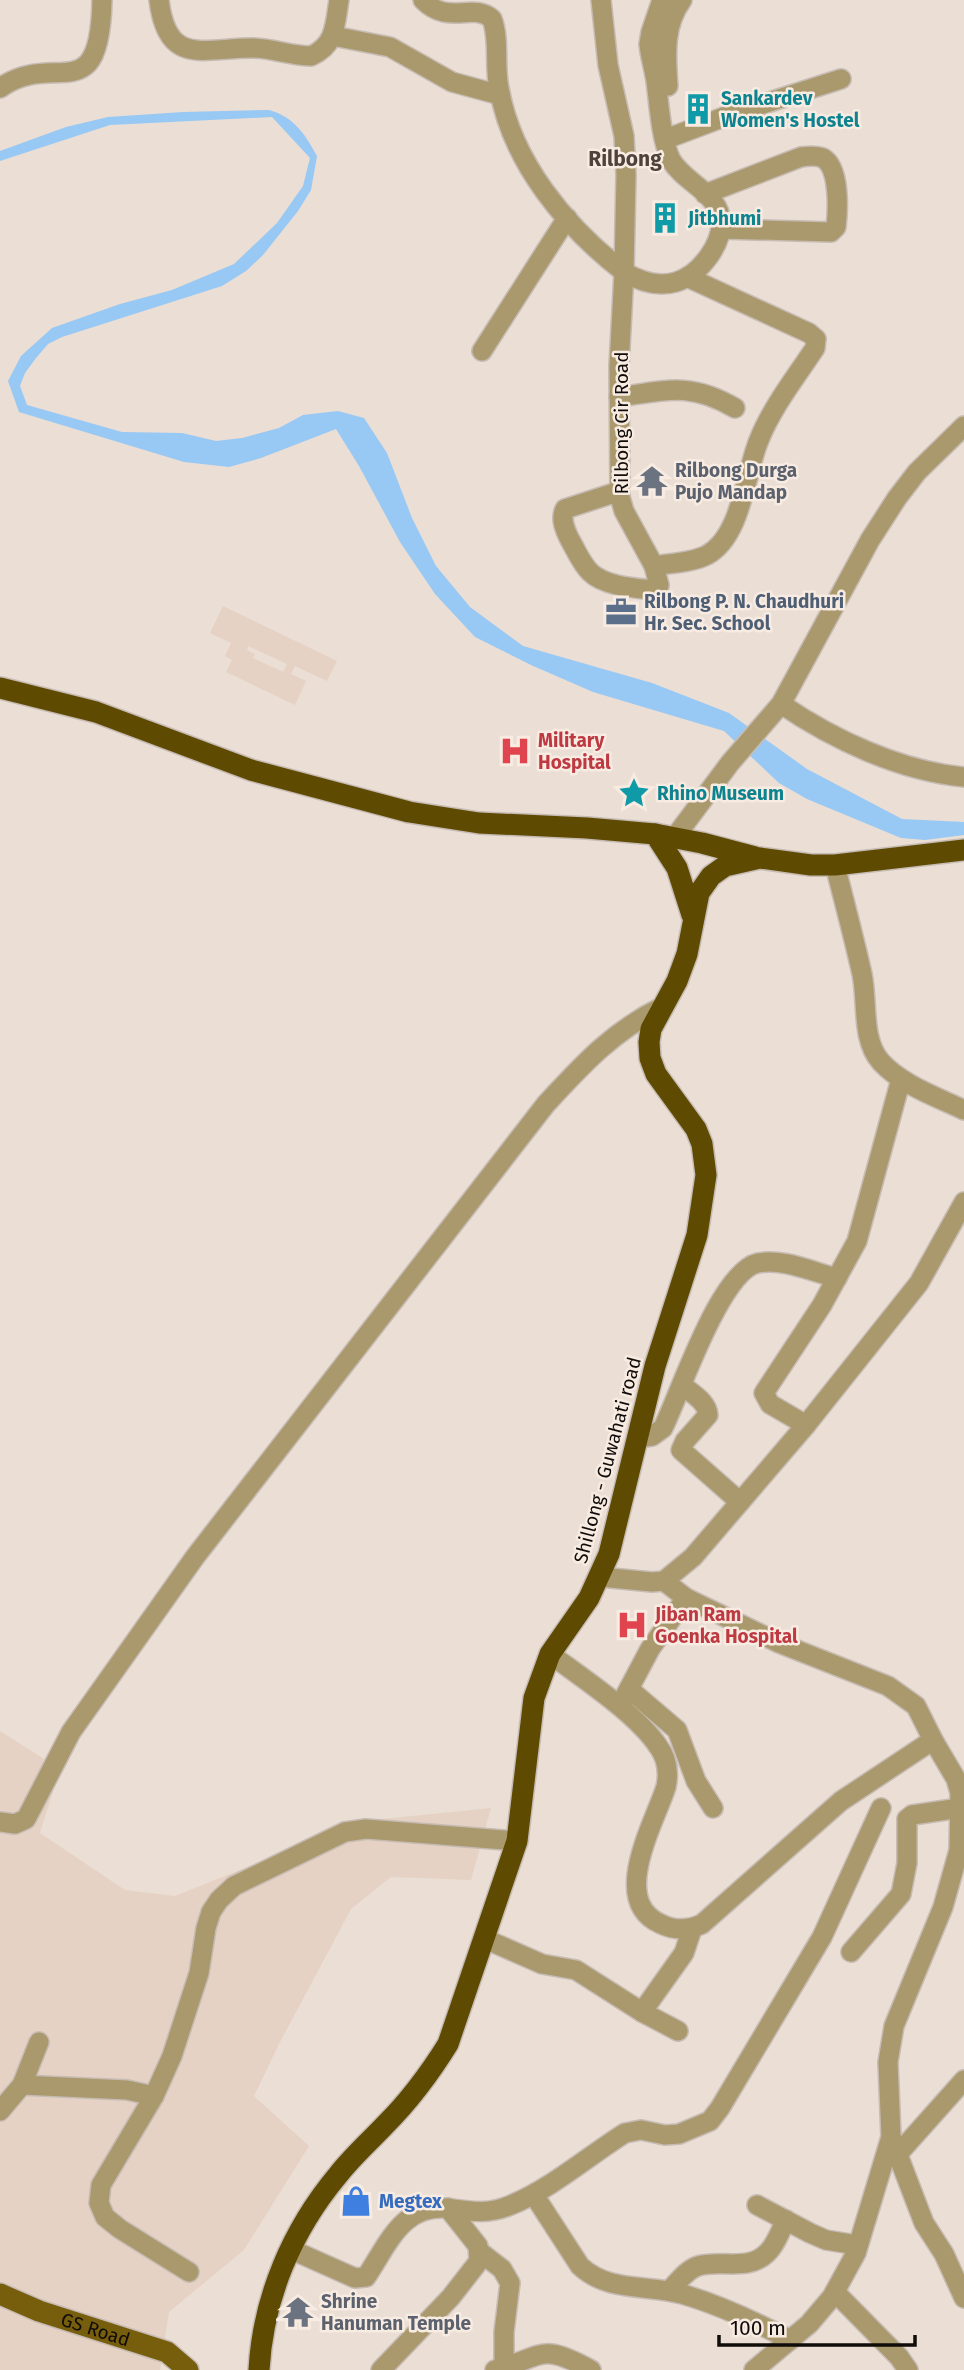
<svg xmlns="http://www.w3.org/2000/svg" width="964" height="2370" font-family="'Fira Sans',sans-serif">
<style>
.built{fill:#e5d2c4;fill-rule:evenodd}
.water{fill:#98c8f4}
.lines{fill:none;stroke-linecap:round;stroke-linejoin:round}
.minor-casing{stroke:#c7bcb4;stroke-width:22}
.major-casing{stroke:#c7bcb4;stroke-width:24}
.highway-casing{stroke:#c7bcb4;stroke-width:24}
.minor{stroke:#aa996d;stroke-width:19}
.major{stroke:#775e0d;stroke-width:21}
.highway{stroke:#5f4a02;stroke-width:21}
.labels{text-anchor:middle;stroke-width:5;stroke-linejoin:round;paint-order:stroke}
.culture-label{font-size:19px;font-weight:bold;fill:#0d838f;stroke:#f8ebe2;text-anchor:start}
.street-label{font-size:19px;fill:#100c09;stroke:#f8ebe2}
.worship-label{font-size:19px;font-weight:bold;fill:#5b616d;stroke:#f8ebe2;text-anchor:start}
.service-label{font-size:19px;font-weight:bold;fill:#4e5e75;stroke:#f8ebe2;text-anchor:start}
.health-label{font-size:19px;font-weight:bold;fill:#be3a42;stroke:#f8ebe2;text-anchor:start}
.shop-label{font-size:19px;font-weight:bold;fill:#366cbe;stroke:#f8ebe2;text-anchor:start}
.neighbourhood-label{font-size:21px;font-weight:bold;fill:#4e433c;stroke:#f8ebe2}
</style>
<rect width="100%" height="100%" fill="#eaded5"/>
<g class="built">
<path d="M223 606 337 661 327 681 295 666 291 674 306 681 295 705 226 672 232 660 225 656 231 643 210 633ZM248 646 287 664 283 672 253 658 255 654 247 650Z"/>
<path d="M0 1731 60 1769 40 1833 125 1890 175 1896 362 1821 491 1808 471 1880 391 1877 351 1909 280 2042 254 2096 309 2146 244 2250 169 2312 160 2370H0Z"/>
</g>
<path class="water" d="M269 110C294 117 305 134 317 156L311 190 298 211 263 255 246 271 222 286 62 337 48 344 36 358 25 373 20 386 27 405 122 432 182 433 216 441 242 438 279 428 303 415 338 411 364 418 387 453 412 518 436 566 470 607 523 646 652 683 729 713 807 769 902 819 964 822V835L925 840 901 838 807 799 779 783 724 731 593 692 531 665 475 637 435 594 400 542 359 466 336 429 261 458 229 467 184 462 19 412 8 381 21 356 52 328 120 304 172 290 234 264 277 223 303 186 310 158 272 117 110 125 0 161V151L66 127 108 117 183 112Z"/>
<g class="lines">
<defs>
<g id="minor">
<path d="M159 0C167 67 203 48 252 48 272 48 291 56 311 56 336 45 335 24 339 0"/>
<path d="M423 0C448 26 473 2 492 19 500 40 494 66 499 88 512 163 566 227 624 272L626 175 624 136 608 65 601 0"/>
<path d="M333 36 390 47 452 82 500 95"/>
<path d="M668 86C666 56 663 26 682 0"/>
<path d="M0 88C54 49 100 113 102 0"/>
<path d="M666 139 732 114 841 79"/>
<path d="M705 194 801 157C808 156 816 155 823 158 840 168 838 210 836 227L831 232 721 229"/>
<path d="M482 351 567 218"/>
<path d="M619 397C667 390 691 382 735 408"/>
<path d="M620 491 565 509C560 519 565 530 570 540 576 550 581 563 590 572 604 586 634 588 653 590L659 585 654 566C671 563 691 563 707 555 742 536 745 473 759 440 772 407 796 377 815 348L816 339 809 333 687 277"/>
<path d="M654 566 624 511 620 497 619 366 624 272C639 281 658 287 676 282 700 275 726 241 720 216 715 192 683 181 671 160 661 140 659 103 656 81 654 68 650 56 649 44L651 32 662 0"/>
<path d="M781 704C834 740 900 771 964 777"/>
<path d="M675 837 730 763 781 704 870 540 897 498 917 472 964 426"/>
<path d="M835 865C844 901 854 938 862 974 868 1002 861 1040 881 1062 902 1085 937 1097 964 1110"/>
<path d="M682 1385C692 1394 707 1401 708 1415L685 1441 681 1450 740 1502"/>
<path d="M806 1425 770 1404 764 1393 822 1305 857 1241 901 1079"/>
<path d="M638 1438 652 1436 663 1428C680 1394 720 1271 758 1263 783 1258 813 1272 837 1278"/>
<path d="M601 1577 652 1582 664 1581 693 1557 806 1425 919 1283 964 1202"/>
<path d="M664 1581 686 1598 779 1643 888 1686 916 1706 933 1740"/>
<path d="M550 1654C581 1677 637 1714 658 1746 667 1758 669 1773 666 1787 654 1824 609 1901 661 1924 675 1931 689 1930 702 1924L841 1801 933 1740 956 1779 960 1793 959 1850 943 1907 894 2026 888 2062 891 2137 856 2253 832 2297 809 2324 754 2370"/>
<path d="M629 1689 677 1730 696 1781 713 1808"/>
<path d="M624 1698 650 1649 686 1598"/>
<path d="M0 1822 15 1824 26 1819 71 1732 195 1557 546 1104C583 1064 613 1031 662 1007"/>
<path d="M485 1939 542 1964 576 1970 642 2012 678 2031"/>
<path d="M851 1952 901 1894 907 1863V1819L912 1815 960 1808"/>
<path d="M642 2012 684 1953 692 1929"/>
<path d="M22 2085 127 2090 154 2096"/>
<path d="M0 2111 22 2085 39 2042"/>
<path d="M891 2137 924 2223 944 2254 964 2298"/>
<path d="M898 2154 964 2080"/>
<path d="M534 2195 580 2266C609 2293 647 2284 682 2294 720 2305 756 2322 790 2340"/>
<path d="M757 2205 810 2233 826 2240 857 2245"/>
<path d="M290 2249 355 2278 366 2277C389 2243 403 2201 453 2209 474 2212 490 2214 511 2205 552 2188 587 2157 625 2133L641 2130 665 2135 679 2134 710 2121 720 2108 822 1937 881 1808"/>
<path d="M480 2252 502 2269 510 2283 504 2332V2367"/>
<path d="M189 2272 120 2229 105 2217 99 2203 101 2185 154 2096 172 2056 199 1973 206 1928 211 1912 219 1900 234 1886 345 1832 366 1829 517 1841"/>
<path d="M669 2291C678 2282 686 2270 698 2266 720 2259 748 2272 767 2253 776 2245 780 2231 786 2220"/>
<path d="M835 2292 899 2357 908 2370"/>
<path d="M381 2370 451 2297 479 2261 478 2246 448 2208"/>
<path d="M495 2370C545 2356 540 2342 591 2370"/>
</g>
<g id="major">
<path id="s1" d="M0 2294 39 2311 167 2352 188 2370"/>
</g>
<g id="highway">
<path d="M0 688 96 712 251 770 409 812 479 823 587 828 655 834 677 868 692 915"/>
<path d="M655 834 702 843 755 857"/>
<path d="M259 2370C263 2298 292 2230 338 2175 352 2157 370 2141 386 2124 410 2100 430 2073 448 2044L517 1841 534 1698 550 1654 589 1598 609 1554 655 1366 697 1235 706 1175 702 1144 696 1129 656 1074 650 1058 649 1042 651 1029 677 981 687 954 699 893 711 876 725 866 760 858 811 865H835L964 850"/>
</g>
</defs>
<use href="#minor" class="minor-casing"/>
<use href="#major" class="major-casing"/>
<use href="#highway" class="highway-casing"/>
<use href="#minor" class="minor"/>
<use href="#major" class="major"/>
<use href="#highway" class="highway"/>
</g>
<defs>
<symbol id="building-bare" viewBox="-9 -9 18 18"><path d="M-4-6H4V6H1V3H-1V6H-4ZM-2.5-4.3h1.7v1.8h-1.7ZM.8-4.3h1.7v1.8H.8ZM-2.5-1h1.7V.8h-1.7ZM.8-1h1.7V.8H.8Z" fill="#0f9aa8" stroke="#f8ebe2" stroke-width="2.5" paint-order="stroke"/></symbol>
<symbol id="temple-bare" viewBox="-9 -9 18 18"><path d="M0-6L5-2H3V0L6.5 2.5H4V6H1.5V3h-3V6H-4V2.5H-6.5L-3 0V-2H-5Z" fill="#6b7280" stroke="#f8ebe2" stroke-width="2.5" paint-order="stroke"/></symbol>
<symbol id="office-bare" viewBox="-9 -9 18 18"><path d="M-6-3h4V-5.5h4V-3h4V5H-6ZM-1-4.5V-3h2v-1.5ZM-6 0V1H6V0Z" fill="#5c6f8a" stroke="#f8ebe2" stroke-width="2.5" paint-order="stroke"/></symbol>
<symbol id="hospital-bare" viewBox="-9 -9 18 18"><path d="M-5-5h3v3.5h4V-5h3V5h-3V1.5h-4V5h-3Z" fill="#e0444e" stroke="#f8ebe2" stroke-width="2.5" paint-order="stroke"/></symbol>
<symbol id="sight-bare" viewBox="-9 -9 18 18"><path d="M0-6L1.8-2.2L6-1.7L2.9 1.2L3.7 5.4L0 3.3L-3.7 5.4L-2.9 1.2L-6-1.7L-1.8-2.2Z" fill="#0f9aa8" stroke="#f8ebe2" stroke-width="2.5" paint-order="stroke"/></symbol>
<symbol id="shop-bare" viewBox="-9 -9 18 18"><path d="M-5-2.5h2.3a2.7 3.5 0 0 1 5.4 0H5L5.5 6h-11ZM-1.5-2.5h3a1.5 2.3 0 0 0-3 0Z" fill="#3f7fe0" stroke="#f8ebe2" stroke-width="2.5" paint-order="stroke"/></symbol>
</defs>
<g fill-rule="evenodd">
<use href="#building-bare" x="676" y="87" width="44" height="44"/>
<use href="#building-bare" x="643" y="196" width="44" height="44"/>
<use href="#temple-bare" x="630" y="459" width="44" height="44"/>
<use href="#office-bare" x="599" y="590" width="44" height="44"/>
<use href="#hospital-bare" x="493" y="729" width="44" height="44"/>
<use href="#sight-bare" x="612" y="771" width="44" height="44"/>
<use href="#hospital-bare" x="610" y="1603" width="44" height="44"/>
<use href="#shop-bare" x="334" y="2179" width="44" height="44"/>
<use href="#temple-bare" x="276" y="2290" width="44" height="44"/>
</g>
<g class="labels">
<g class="culture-label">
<text x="721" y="105">Sankardev<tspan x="721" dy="22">Women's Hostel</tspan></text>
<text x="688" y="225">Jitbhumi</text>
<text x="657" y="800">Rhino Museum</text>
</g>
<g class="street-label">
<text transform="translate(621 423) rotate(-90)" y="7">Rilbong Cir Road</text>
<text transform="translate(607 1460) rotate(-75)" y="7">Shillong - Guwahati road</text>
<text dy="7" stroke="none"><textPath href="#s1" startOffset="102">GS Road</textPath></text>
</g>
<g class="worship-label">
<text x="675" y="477">Rilbong Durga<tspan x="675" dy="22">Pujo Mandap</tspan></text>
<text x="321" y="2308">Shrine<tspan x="321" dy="22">Hanuman Temple</tspan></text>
</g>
<g class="service-label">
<text x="644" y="608">Rilbong P. N. Chaudhuri<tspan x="644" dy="22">Hr. Sec. School</tspan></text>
</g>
<g class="health-label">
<text x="538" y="747">Military<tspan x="538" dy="22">Hospital</tspan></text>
<text x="655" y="1621">Jiban Ram<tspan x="655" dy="22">Goenka Hospital</tspan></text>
</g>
<g class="shop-label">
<text x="379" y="2208">Megtex</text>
</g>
<g class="neighbourhood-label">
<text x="625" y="166">Rilbong</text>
</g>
</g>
<path d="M719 2335v10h196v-10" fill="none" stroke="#100c09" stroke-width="3.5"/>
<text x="730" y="2335" font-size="21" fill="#100c09" stroke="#f8ebe2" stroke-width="5" paint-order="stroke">100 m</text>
</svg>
